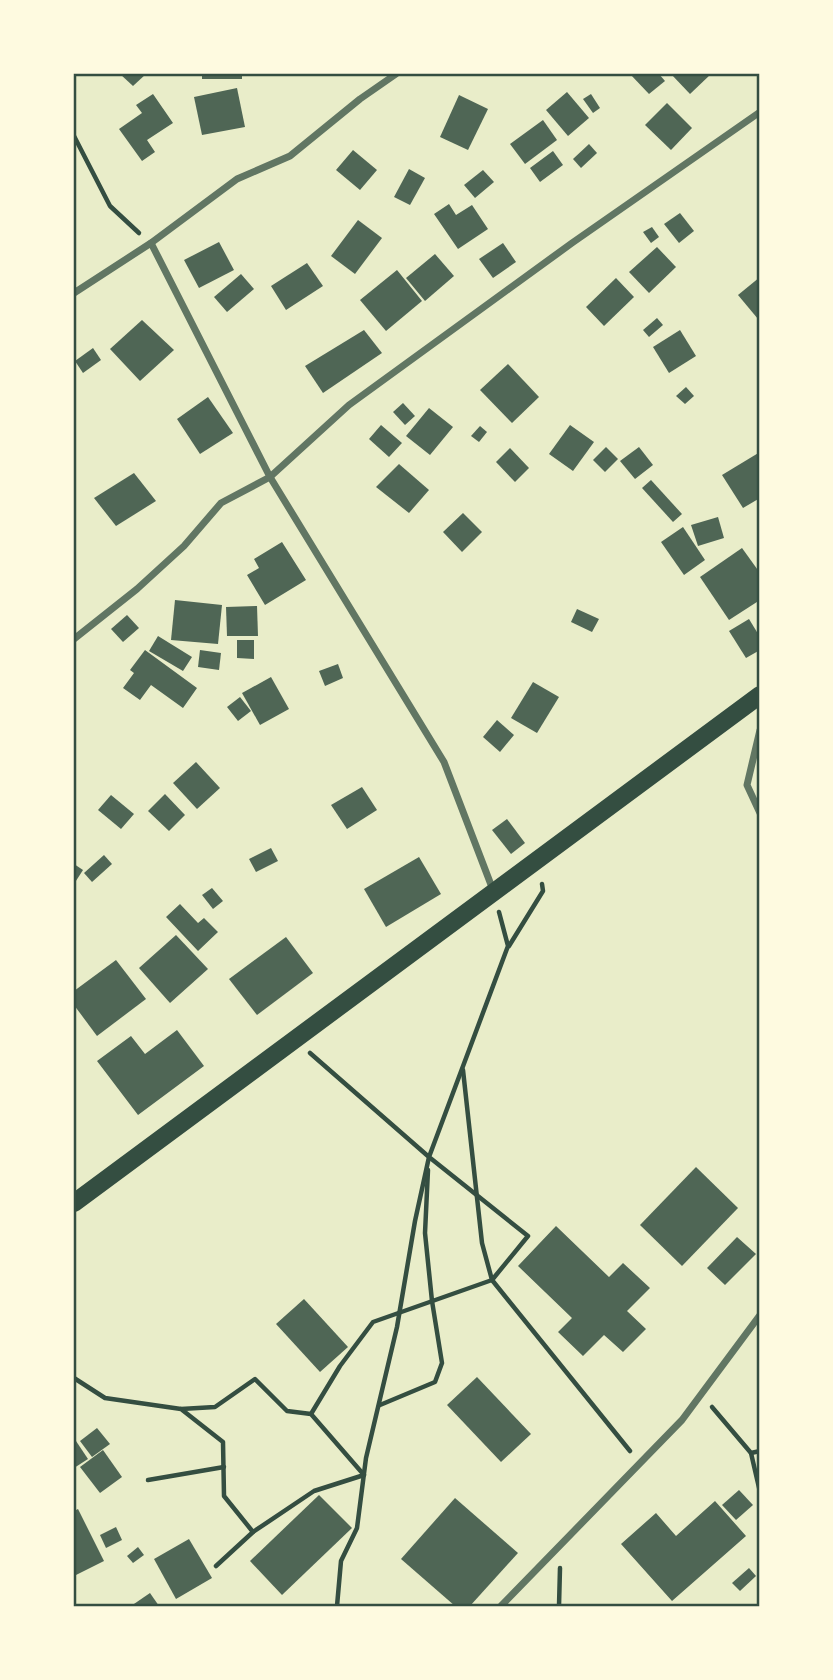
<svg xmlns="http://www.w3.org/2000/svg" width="833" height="1680" font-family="Commissioner,sans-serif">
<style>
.building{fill:#4f6655}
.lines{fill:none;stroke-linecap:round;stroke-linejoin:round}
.path{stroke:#344e41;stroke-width:4.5}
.minor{stroke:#617663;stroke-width:7}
.primary{stroke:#344e41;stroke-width:18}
.neatline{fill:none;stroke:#344e41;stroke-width:2.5}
</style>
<rect width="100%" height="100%" fill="#e9edc9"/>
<g class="building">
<path d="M120 74H146L133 86Z"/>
<rect x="202" y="74" width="40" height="5"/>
<path d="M630 74H659L665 81 649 94Z"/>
<path d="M671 74H711L690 94Z"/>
<path d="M237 88 245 127 202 135 194 97Z"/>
<path d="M567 92 589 118 568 136 546 110Z"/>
<path d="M153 94 173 123 147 140 155 152 142 161 119 129 142 113 136 105Z"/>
<path d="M591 94 600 108 593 113 583 99Z"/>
<path d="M459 95 488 109 468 150 440 137Z"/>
<path d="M667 103 692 128 671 150 645 125Z"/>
<path d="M543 120 557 140 525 164 510 144Z"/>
<path d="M589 144 597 153 581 168 573 159Z"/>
<path d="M353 150 377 170 360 190 336 170Z"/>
<path d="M553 151 563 165 540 182 530 168Z"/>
<path d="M409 169 425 178 410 205 394 197Z"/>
<path d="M483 170 494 182 475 198 464 185Z"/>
<path d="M449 204 456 215 472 205 488 229 458 249 434 214Z"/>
<path d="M680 213 694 231 679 243 664 224Z"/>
<path d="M358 220 382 238 355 274 331 256Z"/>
<path d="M652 227 659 237 651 243 643 232Z"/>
<path d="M219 242 234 270 199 288 184 260Z"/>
<path d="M503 243 516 262 493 278 479 259Z"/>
<path d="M657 247 676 267 649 293 629 272Z"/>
<path d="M435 254 454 276 425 301 406 278Z"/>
<path d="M307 263 323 286 286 310 271 286Z"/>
<path d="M397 270 422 301 386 331 360 300Z"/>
<path d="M241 274 254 289 227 312 214 297Z"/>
<path d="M760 277V318L758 319 738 295Z"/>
<path d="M616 278 634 297 604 326 586 307Z"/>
<path d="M657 318 663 325 649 337 643 330Z"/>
<path d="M142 320 174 350 140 381 110 349Z"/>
<path d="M364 330 382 353 323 393 305 366Z"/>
<path d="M680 330 696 356 669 373 653 347Z"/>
<path d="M93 348 101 360 83 373 75 361Z"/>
<path d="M508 364 539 397 512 423 480 390Z"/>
<path d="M686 387 694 396 685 404 676 396Z"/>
<path d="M208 397 233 433 200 454 177 419Z"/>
<path d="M403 403 415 416 405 425 393 412Z"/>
<path d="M429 408 453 427 430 455 406 436Z"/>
<path d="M381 425 402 443 389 457 369 439Z"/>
<path d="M570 425 594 442 573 471 549 454Z"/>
<path d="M480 426 487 432 479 442 471 436Z"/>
<path d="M606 447 618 459 605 472 593 460Z"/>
<path d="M639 447 653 465 635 479 620 461Z"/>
<path d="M510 448 529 468 515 482 496 462Z"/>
<path d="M760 452V498L743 508 722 475Z"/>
<path d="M399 464 429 490 409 513 376 487Z"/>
<path d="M134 473 156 501 116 526 94 498Z"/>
<path d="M651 480 682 514 673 522 642 488Z"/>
<path d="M463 513 482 532 462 552 443 532Z"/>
<path d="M718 517 724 538 698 546 691 525Z"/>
<path d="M683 527 705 560 684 575 661 542Z"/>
<path d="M282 542 306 580 265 605 247 575 259 568 254 559Z"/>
<path d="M742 548 760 573V600L729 620 700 577Z"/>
<path d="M175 600 222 605 218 644 171 640Z"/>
<path d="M257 606 258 636H227L226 607Z"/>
<path d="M577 609 599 619 592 632 571 622Z"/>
<path d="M127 615 139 628 123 642 111 629Z"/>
<path d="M749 619 760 637V650L746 658 729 631Z"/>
<path d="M158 636 192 657 183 671 149 651Z"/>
<path d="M237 640H254V659L237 658Z"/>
<path d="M145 650 197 688 183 708 151 685 140 700 123 688 134 673 130 670Z"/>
<path d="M200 650 221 653 219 670 198 667Z"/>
<path d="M338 664 343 678 325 686 319 671Z"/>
<path d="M271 677 289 709 260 725 242 693Z"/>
<path d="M533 682 559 697 537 733 511 718Z"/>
<path d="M240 697 251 711 238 721 227 707Z"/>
<path d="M497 720 514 735 500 752 483 737Z"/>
<path d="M196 762 220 788 197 809 173 783Z"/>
<path d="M362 787 377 810 347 829 331 805Z"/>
<path d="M165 794 185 815 169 831 148 811Z"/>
<path d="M111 795 134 814 121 829 98 810Z"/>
<path d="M507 819 525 843 511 854 492 830Z"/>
<path d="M271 848 278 861 256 872 249 859Z"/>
<path d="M104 855 112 864 92 882 84 873Z"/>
<path d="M419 857 441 894 386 927 364 889Z"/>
<path d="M74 864 83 870 74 884Z"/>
<path d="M212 888 223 901 213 909 202 895Z"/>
<path d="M180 904 198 923 204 918 218 932 198 951 166 917Z"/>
<path d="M176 935 208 969 170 1003 139 968Z"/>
<path d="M286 937 313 973 257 1015 229 979Z"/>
<path d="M116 960 146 999 97 1036 74 1005V991Z"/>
<path d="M177 1030 204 1066 138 1115 97 1061 131 1036 145 1054Z"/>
<path d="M696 1167 738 1208 682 1266 640 1225Z"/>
<path d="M556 1226 609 1277 623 1263 650 1288 627 1311 646 1329 623 1352 604 1335 583 1356 558 1332 572 1318 518 1266Z"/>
<path d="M737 1237 756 1254 725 1285 707 1268Z"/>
<path d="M304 1299 348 1347 320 1372 276 1324Z"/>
<path d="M477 1377 531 1434 501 1462 447 1405Z"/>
<path d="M97 1428 110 1444 92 1457 80 1441Z"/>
<path d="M74 1438 88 1459 74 1468Z"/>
<path d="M103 1450 122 1477 100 1493 80 1467Z"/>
<path d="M739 1490 753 1505 736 1520 722 1505Z"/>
<path d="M319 1495 352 1528 282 1595 250 1561Z"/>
<path d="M455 1498 518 1553 470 1606H455L401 1559Z"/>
<path d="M715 1501 746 1536 672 1601 621 1544 656 1513 676 1536Z"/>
<path d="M78 1509 104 1561 74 1576V1511Z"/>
<path d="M116 1527 122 1540 106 1548 100 1535Z"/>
<path d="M189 1539 212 1578 176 1599 154 1559Z"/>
<path d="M138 1547 144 1555 133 1563 127 1556Z"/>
<path d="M749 1568 756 1576 740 1591 732 1583Z"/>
<path d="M150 1593 159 1606H131Z"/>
</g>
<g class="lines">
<g class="path">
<path d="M74 136 110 206 139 233"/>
<path d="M509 946 543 891 542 884"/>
<path d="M310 1053 429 1157 415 1221 397 1327 366 1458 357 1528 341 1561 337 1606"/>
<path d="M463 1070 482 1243 492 1280 630 1451"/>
<path d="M74 1378 105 1398 181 1409 215 1407 255 1379 287 1411 311 1414 364 1475 314 1491 253 1532 224 1496 223 1442 181 1409"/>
<path d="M380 1405 435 1382 442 1363 432 1301 425 1233 428 1170"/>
<path d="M712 1407 751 1453 760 1451"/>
<path d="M311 1414 340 1366 373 1322 492 1280 528 1236 429 1157 508 946 499 912"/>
<path d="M751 1453 760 1492"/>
<path d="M148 1480 224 1467"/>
<path d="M216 1566 253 1532"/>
<path d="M559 1606 560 1568"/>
</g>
<g class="minor">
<path d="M151 243 270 477 444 762 493 890"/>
<path d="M74 293 151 243 237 179 290 156 360 99 396 74"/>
<path d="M74 639 137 589 184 546 221 503 270 477 349 405 572 243 760 112"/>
<path d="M760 730 747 785 760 813"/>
<path d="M501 1606 682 1420 760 1315"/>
</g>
<path class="primary" d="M74 1203 760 695"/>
</g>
<rect width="833" height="1680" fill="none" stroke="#fefae0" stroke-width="150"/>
<rect x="75" y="75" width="683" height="1530" class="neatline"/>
</svg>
